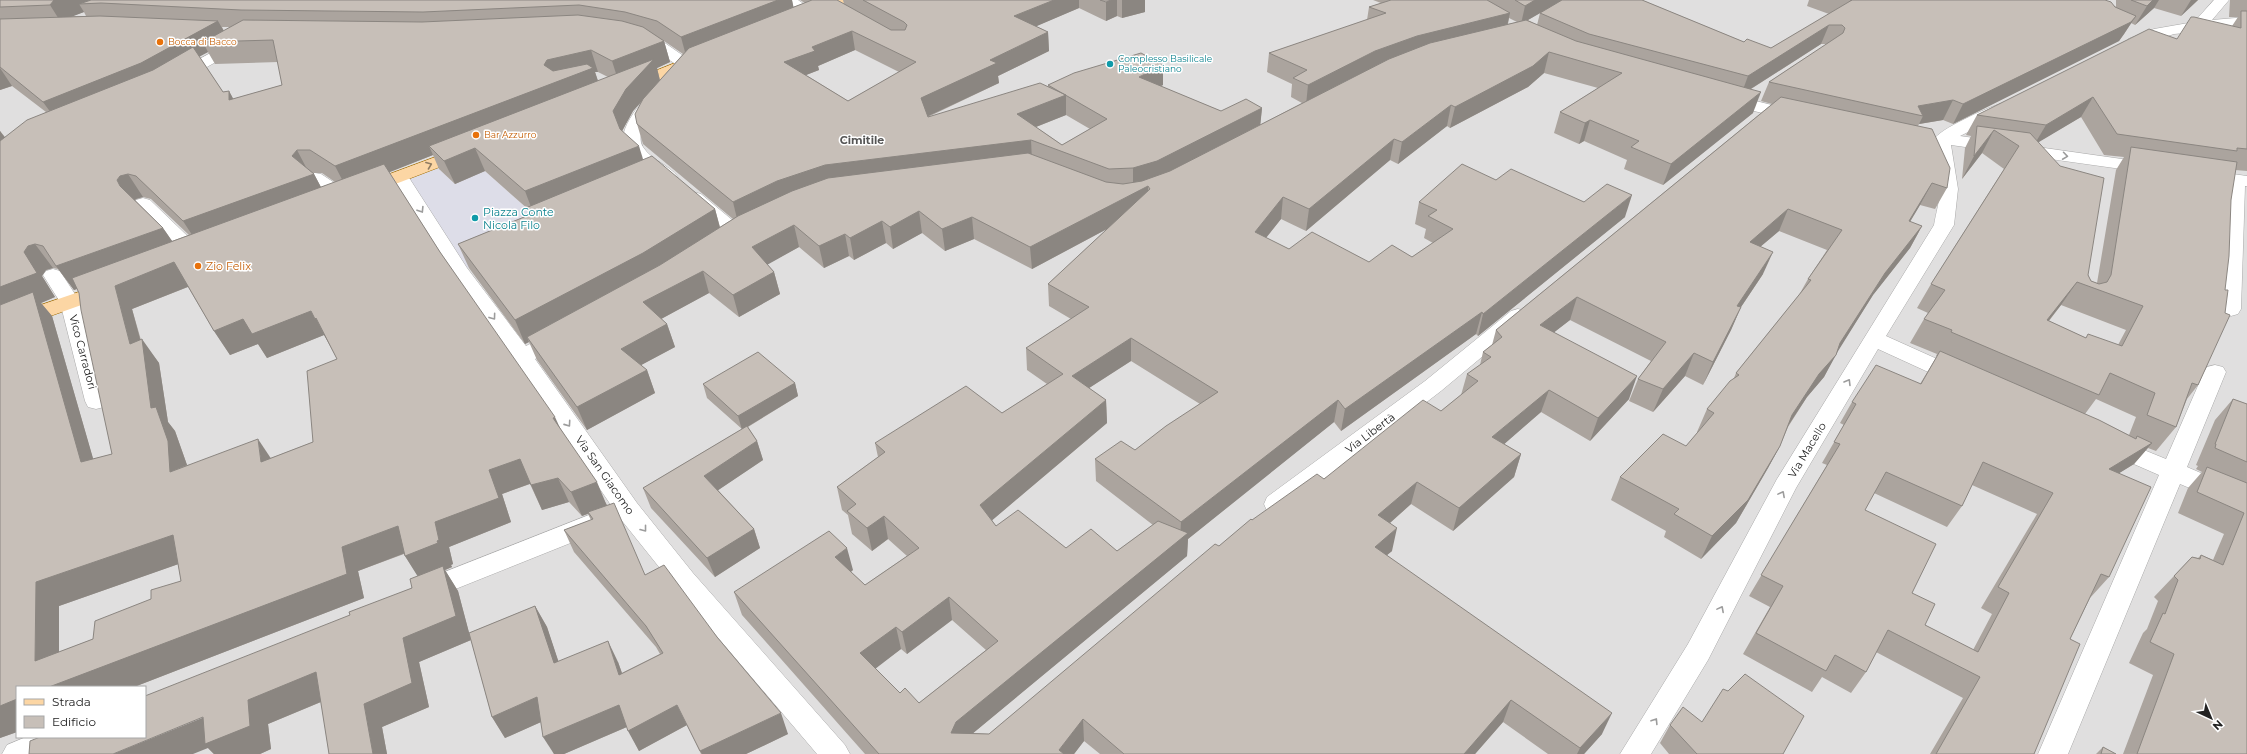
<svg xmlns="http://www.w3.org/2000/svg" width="2247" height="754" font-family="Montserrat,sans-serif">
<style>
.residential{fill:#e0dfdf;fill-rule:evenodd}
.plaza{fill:#dddde8}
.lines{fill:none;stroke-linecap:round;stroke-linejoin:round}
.minor-casing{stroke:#a9a9a9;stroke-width:1}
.major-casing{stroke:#a06b00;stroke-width:1}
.minor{fill:#fff;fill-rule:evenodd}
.major{fill:#fcd6a4;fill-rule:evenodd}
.wall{fill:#aba49e;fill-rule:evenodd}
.shaded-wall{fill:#8b8681}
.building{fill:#c7bfb8;stroke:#8b8681;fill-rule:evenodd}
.oneway{stroke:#9c9c9c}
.oneway2{stroke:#8f7c63}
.food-dot{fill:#e8710a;stroke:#fff;stroke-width:1.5}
.culture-dot{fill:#0f9aa8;stroke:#fff;stroke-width:1.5}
.labels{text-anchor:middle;stroke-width:3;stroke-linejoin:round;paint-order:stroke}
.far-food-label{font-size:9px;fill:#c56008;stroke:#fff;text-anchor:start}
.far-culture-label{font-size:9px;fill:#0d838f;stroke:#fff;text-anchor:start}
.far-quarter-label{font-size:11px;font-weight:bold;fill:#555;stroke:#fff}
.culture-label{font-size:11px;fill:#0d838f;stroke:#fff;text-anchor:start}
.food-label{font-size:11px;fill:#c56008;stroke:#fff;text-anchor:start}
.street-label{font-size:11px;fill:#222;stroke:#fff}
</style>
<rect width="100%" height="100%" fill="#f2efe9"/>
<path class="residential" d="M0 0H2247V754H0ZM17 687H145V737H17Z"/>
<path class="plaza" d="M438 168 455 184 485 171 533 214 470 267 452 274 394 185Z"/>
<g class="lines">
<defs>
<g id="minor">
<path d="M781 0H798L818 14 815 17C805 20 787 9 781 0Z"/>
<path d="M2214 0H2229L2212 20 2247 17V27L2174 34 2133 47 2128 45 2125 42 2128 39 2154 29 2194 22Z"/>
<path d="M640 35 662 41 695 64C683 81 629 123 643 147 651 160 669 165 678 177L675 181C663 184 653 174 644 167 635 160 623 150 623 138 625 114 661 81 677 65L650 47 635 43 632 40 635 37Z"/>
<path d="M238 38 244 40 246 43 244 46 184 80H172L170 77 172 74Z"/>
<path d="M1727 94 1801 112 1803 116 1801 120 1795 121 1721 103 1719 99 1721 95Z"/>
<path d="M2000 104 2006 105 2008 109 2006 113 1960 136 2150 163 2156 164 2159 168 2156 172 2150 173 1951 145 1958 189 1954 225 1886 336 1966 372 1969 377 1966 382 1958 385 1950 382 1878 349 1796 488 1708 660 1651 754H1620L1688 644 1777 479 1934 225C1936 213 1940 200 1940 189 1939 173 1930 156 1934 140 1937 130 1989 107 2000 104Z"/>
<path d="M2204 170 2247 176V186H2245L2241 309 2238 314 2231 316 2224 314 2221 309 2227 184 2198 179 2195 175 2198 171Z"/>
<path d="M400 172 406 173 467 268 526 346C539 340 553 329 568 333L571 338 568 343 535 359 637 503 693 573 845 745 850 754H817L675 587 619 517 514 362 452 275 391 177 394 173Z"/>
<path d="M315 173 321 174 350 193 352 197 350 201C334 205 321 190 309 182L306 178 309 174Z"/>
<path d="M694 192 701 194 743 229 746 233 743 237 736 239 729 237 687 202 685 198 687 194Z"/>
<path d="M143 198 150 200 202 250 205 254 202 258 195 260 188 258 136 208 134 204 136 200Z"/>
<path d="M53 269 60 271 80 302 107 401 104 407 96 409 88 407 85 401 60 302 43 275 46 271Z"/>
<path d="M1518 309 1525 311 1528 316 1525 321 1441 391 1285 511 1276 513 1267 511 1264 504 1267 497 1425 381 1511 311Z"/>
<path d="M2215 365 2223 367 2226 372 2187 467 2247 493V512L2180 484 2068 754H2038L2159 475 2104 451 2100 445 2104 439 2112 437 2166 459 2204 372 2207 367Z"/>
<path d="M594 513 603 516 606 523 603 530 423 602 414 598 410 591 414 584Z"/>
<path d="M26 737H74L70 746 51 754H2L7 745Z"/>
</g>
<g id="major">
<path d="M833 0H853L851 3 817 16H807L805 13 807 10Z"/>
<path d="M695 55 701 57 703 60 701 63 637 89H625L623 86 625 83Z"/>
<path d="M465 146 471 147 474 151 471 155 372 193 366 195 360 193 357 189 360 185Z"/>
<path d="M108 282 115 283 118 288 115 293 0 334V319Z"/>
</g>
</defs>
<use href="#minor" class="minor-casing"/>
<use href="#major" class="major-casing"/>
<use href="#minor" class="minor"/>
<use href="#major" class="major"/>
</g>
<g class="wall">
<path d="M0 0H792L793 7 805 3 800 0H837L844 4 843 0H1145V12L1122 18 1117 16 1106 21 1079 8 1036 26 1048 32 1049 51 998 76 999 83 928 117 1048 87V85H1163L1160 86 1221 111 1262 108 1260 125 1302 103 1291 97 1292 84 1267 72 1269 53 1367 20 1369 7 1381 3 1373 0H1642L1744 42 1771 48 1829 14 1807 6 1809 0H2105L2116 7V0H2198L2181 16 2154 8 2135 25 2131 23 2124 34 2119 41 1953 124 1943 120 1919 124 1918 126 1947 188 1935 209 1920 205 1910 222 1922 226 1910 248 1873 295 1836 353 1824 377 1807 397 1788 427 1780 446 1768 468 1736 523 1701 559 1664 537 1666 531 1611 500 1620 477 1686 446 1698 432H1697L1707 409 1734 378 1736 373 1799 295 1808 279 1827 250 1779 231 1761 246 1763 274 1741 307 1731 330 1703 385 1685 376 1653 412 1629 401 1638 379 1651 361 1570 320 1554 332 1629 399 1590 441 1541 412 1504 444 1521 454 1514 477 1453 531 1411 504 1390 523 1392 551 1387 555 1602 734 1584 754H1548L1503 722 1475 754H1100L1084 741 1074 754H865L742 615 734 592 853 570 851 572 865 585 907 556 888 539 872 551 852 534 848 515 842 510 837 487 878 457 875 443 1002 413 1047 384 1027 370 1026 348 1071 319 1049 306 1048 284 1107 229 1032 269 974 239 945 251 922 233 893 249 886 243 854 260 849 256 824 268 799 247 767 264 774 272 780 294 739 317 709 293 661 319 667 324 675 347 641 365 647 370 655 393 587 430 537 360 529 342 525 344 469 268 458 244 531 214 529 210 485 171 455 184 439 169 433 155 389 172 440 252 562 431 607 505 645 575 788 734 746 754H701L687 725 639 751 627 727 564 754H554L541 722 505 738 492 717 471 640 419 662 429 707 382 727 387 754H329L321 702 268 724 271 749 260 754H214L208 748 350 615 412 588 418 576 405 556 404 554 358 571 364 598 134 687H17V732L0 738V131L5 137 46 112 12 86 0 90ZM84 12 86 16H72ZM1540 13 1537 25 1528 20ZM1509 18 1517 22 1508 24ZM222 27H230L224 31ZM664 41 683 54 660 80 657 68 670 62ZM1821 44H1827L1769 82 1761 101 1772 104 1496 330 1492 345 1483 352 1480 365 1467 374 1461 395 1441 411 1252 520 1219 546 989 734 973 733 1187 556 1188 539 1334 422 1341 431 1476 334 1478 336 1625 217 1584 202 1496 180 1419 202 1415 224 1426 229 1424 238 1433 243 1412 257 1369 262 1289 249 1266 238 1281 219 1306 231 1390 160 1398 164 1447 126 1450 128 1528 87 1544 73 1598 88 1560 112 1554 133 1579 144 1584 141 1627 160 1624 169 1663 185 1753 113 1751 89ZM855 50 899 72 848 101 806 75 819 70 818 66ZM208 52 215 64 278 62 282 85 233 99 229 91 223 92 199 56ZM595 72H598L608 77 598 81ZM642 101 637 124 643 144 733 219 720 227 715 209 643 160 622 131 633 111ZM1066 115 1090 129 1062 145 1036 127ZM313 173H322L335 182 321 187 314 174ZM143 197 151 199 189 235 172 241 163 228 135 200 136 199ZM53 268 58 269 74 290 77 289 79 293 112 454 93 459 52 316 41 303 55 297 42 276 46 270ZM188 287 214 331 230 355 258 344 267 358 324 335 337 359 313 442 271 458 187 465 175 431 168 422 159 363 141 340 132 309ZM1131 361 1200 404 1135 450 1095 459 1096 481 1153 525 1117 551 1066 548 996 526 992 520 1107 423 1106 400 1089 388ZM530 484 542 510 569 502 582 516 588 514 591 520 564 530 574 552 656 647 660 654 622 673 618 662 558 661 547 627 535 606 469 633 458 591 445 570 452 567 451 565 453 564 449 547 511 522 502 494ZM178 564 181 581 151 599 93 639 59 652V606ZM952 620 986 650 919 703 900 693 875 668 901 649 907 654Z"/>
<path d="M2230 0H2247V171L2235 170 2198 385 2187 399 2176 427 2156 451 2148 448 2134 464 2119 473 2109 577 2090 598 2070 639 2034 754H1930L1963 698 1876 652 1866 672 1851 693 1822 677 1812 692 1743 654 1770 607 1749 596 1827 465 1822 463 1844 425 1840 423 1852 402 1920 384 1937 356H1936L1937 354 1910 343 1924 319 1928 313 1917 308 1931 284 2004 169 1982 153 1962 179 1965 148 1971 136 1966 135 1977 115 2177 39 2232 26 2238 17H2229ZM2081 117 2104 155 2124 157 2116 170 2097 283 2091 281 2088 275 2038 142ZM2061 305 2126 330 2118 345 2086 338 2049 321ZM2096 399 2136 417 2129 435 2085 414ZM1972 485 2037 514 1981 608 1992 614 1973 650 1925 625 1912 593 1865 510 1874 493 1947 527 1962 506Z"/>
<path d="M795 383 798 396 748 427 757 441 763 460 718 490 754 529 760 548 715 577 651 508 643 488 742 429 707 398 703 384Z"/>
<path d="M2233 399 2247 404V754H2123L2153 675 2129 663 2143 633 2147 629 2158 601 2154 597 2192 557 2198 558 2201 555 2213 560 2224 534 2178 513 2188 488 2202 472 2196 469 2198 466 2196 465 2215 420Z"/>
<path d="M1702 722 1783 754H1669L1660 743 1670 725Z"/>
<path d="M2103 747 2116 754H2096Z"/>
</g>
<g class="shaded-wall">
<path d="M54 0H119L101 3 79 4 84 12 66 19 62 24 50 5Z"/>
<path d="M778 0H792L795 14 686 56 681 37Z"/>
<path d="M1054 0H1079V8L1016 35 1014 16Z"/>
<path d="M1111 0H1117V16L1106 21V2Z"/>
<path d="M1122 0H1145V12L1122 18Z"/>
<path d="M1535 0H1563L1521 24 1525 6Z"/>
<path d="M2153 0H2159L2154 8 2135 25 2147 6Z"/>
<path d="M2191 0H2198L2181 16Z"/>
<path d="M1510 13 1506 31 1306 105 1308 85 1375 51 1417 36Z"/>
<path d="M2136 16 2124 34 2119 41 1953 124 1963 104Z"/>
<path d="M218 21 229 40 203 42 208 52 152 83 57 121 43 102Z"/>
<path d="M1829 25 1821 44 1741 95 1748 76Z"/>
<path d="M852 31 855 50 818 66 819 70 788 82 784 62 812 47Z"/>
<path d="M1048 32 1049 51 998 76 999 83 924 118 921 98 990 60Z"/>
<path d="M664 41 670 62 657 68 660 81 633 111 621 133 613 111 619 83 612 61Z"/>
<path d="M591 50 598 72H595L601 90 429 146 433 155 347 189 335 166 544 65 547 60Z"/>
<path d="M1549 52 1544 73 1528 87 1450 128 1455 107Z"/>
<path d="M1163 65V85L1139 97V77Z"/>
<path d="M0 68 12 86 0 90Z"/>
<path d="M229 91 241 113 229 100Z"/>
<path d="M1761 92 1753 113 1663 185 1671 164Z"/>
<path d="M1066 95V115L1018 134 1017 114Z"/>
<path d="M2093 97 2081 117 2034 145 2046 125Z"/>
<path d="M1953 100 1943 120 1919 124 1923 116 1918 106Z"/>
<path d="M1451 105 1447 126 1398 164 1402 142Z"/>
<path d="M1262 108 1260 128 1133 189V168Z"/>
<path d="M1590 120 1584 141 1579 144 1585 123Z"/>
<path d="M1994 130 1982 153 1962 179 1974 156Z"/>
<path d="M0 131 11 146 0 157Z"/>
<path d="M1394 139 1390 160 1306 231 1309 209Z"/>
<path d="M1031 140 1032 161 738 223 733 202 777 181 825 165Z"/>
<path d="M639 146 646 169 534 215 525 191Z"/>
<path d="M475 148 485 171 455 184 444 161Z"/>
<path d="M297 150 309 173 314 174 326 197 198 244 183 221 292 156Z"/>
<path d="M128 174 143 197 136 199 133 203 120 186 117 180 120 176Z"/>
<path d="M1932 183 1920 205 1897 243 1909 221Z"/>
<path d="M1148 186V207L1032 269 1030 247Z"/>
<path d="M1632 195 1625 217 1478 336 1483 314Z"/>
<path d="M1283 197 1281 219 1253 254 1255 232Z"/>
<path d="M715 209 721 232 527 337 529 342 525 344 515 320Z"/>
<path d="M1788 209 1779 231 1740 264 1750 242Z"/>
<path d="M919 211 922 233 893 249 890 227Z"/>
<path d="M972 217 974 239 945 251 942 229Z"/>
<path d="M882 221 886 243 854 260 850 238Z"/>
<path d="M794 225 799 247 758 270 752 247Z"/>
<path d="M1922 226 1910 248 1873 295 1835 356 1836 355 1824 377 1807 397 1780 438 1792 415 1819 374 1840 343 1885 273Z"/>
<path d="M163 228 179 251 74 290 56 266Z"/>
<path d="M845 234 849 256 824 268 819 246Z"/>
<path d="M35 244 53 268 46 270 42 276 55 297 41 303 52 316 101 486 81 462 0 318V287L28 246Z"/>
<path d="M1773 252 1763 274 1727 328 1737 306Z"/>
<path d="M174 262 190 286 132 309 143 350 142 339 159 363 168 422 175 431 187 465 170 472 130 344 115 286Z"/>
<path d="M703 271 709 293 650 325 643 302Z"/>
<path d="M774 272 780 294 739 317 733 295Z"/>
<path d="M2077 282 2061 305 2030 344 2047 320Z"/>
<path d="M1577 297 1570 320 1534 348 1540 325Z"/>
<path d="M1741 307 1731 330 1703 385 1713 362Z"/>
<path d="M311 311 316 318 329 343 324 335 267 358 258 344 230 355 214 331 243 319Z"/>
<path d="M1482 312 1476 334 1341 431 1345 409Z"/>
<path d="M667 324 675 347 630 371 621 349Z"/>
<path d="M1131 338V361L1072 399V376Z"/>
<path d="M1694 353 1685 376 1653 412 1663 389Z"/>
<path d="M647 370 655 393 587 430 577 407Z"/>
<path d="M1637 376 1629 399 1590 441 1598 418Z"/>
<path d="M795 383 798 396 742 430 738 416Z"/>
<path d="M1549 390 1541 412 1486 460 1492 437Z"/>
<path d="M1106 400 1107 423 983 528 980 505Z"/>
<path d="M1338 400 1334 422 1188 539 1187 556 960 744 951 733 956 722 1180 539 1181 522Z"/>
<path d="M555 417 566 441 553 418Z"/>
<path d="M258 439 274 463 261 462Z"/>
<path d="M757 441 763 460 711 495 704 476Z"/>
<path d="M2152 443 2134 464 2092 490 2109 469Z"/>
<path d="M1780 446 1768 468 1736 523 1701 559 1712 536Z"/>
<path d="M1521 454 1514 477 1453 531 1459 508Z"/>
<path d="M520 459 532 483 502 494 511 522 449 547 453 564 451 565 452 567 445 570 458 591 471 640 419 662 429 707 382 727 387 754H373L364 704 403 638 420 580 405 556 437 541 435 522 489 470Z"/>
<path d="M558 478 569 502 542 510 531 485Z"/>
<path d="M597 482 607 506 582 516 571 492Z"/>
<path d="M1417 482 1411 504 1373 538 1378 515Z"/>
<path d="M884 516 888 539 872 551 867 528Z"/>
<path d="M398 526 413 550 358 571 364 598 134 687H49L35 661 36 582 173 535 193 559 59 606V683L342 547Z"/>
<path d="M1397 528 1392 551 1370 569 1375 547Z"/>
<path d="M754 529 760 548 715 577 707 558Z"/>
<path d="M847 548 853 570 841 579 835 557Z"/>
<path d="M949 597 952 620 907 654 902 632Z"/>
<path d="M535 606 547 627 566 684 554 663Z"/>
<path d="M896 627 901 649 866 676 860 653Z"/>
<path d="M608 641 618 662 630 696 619 675Z"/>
<path d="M316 672 335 696 268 724 271 749 260 754H214L208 748 193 754H113Z"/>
<path d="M537 697 550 718 505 738 492 717Z"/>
<path d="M17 699V732L0 738V706Z"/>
<path d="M1511 700 1503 722 1475 754H1464Z"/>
<path d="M619 705 629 726 564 754H554L543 737Z"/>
<path d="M677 705 687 725 639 751 628 731Z"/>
<path d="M781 713 788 734 746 754H702L700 751Z"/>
<path d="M1612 713 1602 734 1584 754H1577L1580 748Z"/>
<path d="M1083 719 1084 741 1074 754H1059V750Z"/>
</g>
<g class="building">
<path d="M0 0H54L50 5 0 7Z"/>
<path d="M91 0H778L681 37 657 21 625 12 579 5 423 12 241 10 101 3 79 4Z"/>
<path d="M812 0H837L891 30H905L907 25 904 22 863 0H1054L1014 16 1048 32 990 60 997 63 921 98 928 117 1040 83 1066 95 1017 114 1062 145 1107 119 1048 85 1074 73 1141 53 1163 65 1139 77 1221 111 1246 99 1262 108 1157 161 1133 168 1109 169 1031 140 825 165 777 181 733 202 637 124 635 114 643 99 689 48ZM852 31 916 62 848 101 784 62 815 51 812 47Z"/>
<path d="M1100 0H1111L1106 2Z"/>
<path d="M1391 0H1487L1510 13 1417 36 1375 51 1308 85 1293 78 1307 70 1269 53 1386 13 1369 7Z"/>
<path d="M1515 0H1535L1525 6Z"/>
<path d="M1562 0H1642L1744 42 1747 39 1771 48 1852 0H1850H2105L2111 2 2115 7 2136 16 2131 22 1963 104 1953 100 1918 106 1923 116 1769 82 1843 33 1845 28 1842 25H1829L1748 76 1589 34 1540 13Z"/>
<path d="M2131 0H2153L2147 6Z"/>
<path d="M2241 11H2247V149L2237 148V151L2117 134 2093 97 2046 125 1977 115 2149 29 2177 39 2191 17H2194L2241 28Z"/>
<path d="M578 15 622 21 643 27 664 41 612 61 591 50 547 60 544 65 553 71 587 64 593 68 335 166 310 150H297L292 156 314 174 183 221 136 176 128 174 120 176 117 180 120 186 163 228 56 266 43 246 35 244 28 246 24 252 37 273 0 287V141L27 120 153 70 193 47 223 92 229 91V100L282 85 273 40 203 42 243 20 422 22Z"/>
<path d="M100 16 218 21 141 63 43 102 0 67V19Z"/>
<path d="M1526 20 1576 41 1761 92 1671 164 1631 147 1639 141 1590 120 1585 123 1560 112 1622 73 1549 52 1533 66 1455 107 1451 105 1402 142 1394 139 1309 209 1283 197 1255 232 1289 249 1312 232 1369 262 1392 245 1412 257 1453 229 1428 216 1437 210 1419 202 1462 164 1496 180 1511 169 1584 202 1607 184 1632 195 1483 314 1482 312 1345 409 1338 400 1181 522 1095 459 1121 441 1135 450 1166 426 1218 392 1131 338 1072 376 1106 400 980 505 996 526 1018 510 1066 548 1091 529 1117 551 1158 521 1188 533 956 722 951 733 989 734 1215 544 1219 546 1251 519 1252 520 1317 474 1324 479 1423 400 1441 411 1478 381 1467 374 1491 357 1483 352 1502 337 1496 330 1781 97 1932 129 1950 168 1947 188 1932 183 1909 221 1922 226 1885 273 1840 343 1836 355 1819 374 1792 415 1780 446 1748 500 1712 536 1674 514 1679 509 1620 477 1663 434 1686 446 1714 413 1707 409 1730 381 1739 375 1736 373 1811 280 1808 279 1842 230 1788 209 1750 242 1773 252 1737 306 1741 307 1713 362 1694 353 1663 389 1638 379 1666 342 1577 297 1540 325 1637 376 1598 418 1549 390 1492 437 1521 454 1459 508 1417 482 1378 515 1397 528 1375 547 1612 713 1580 748 1511 700 1464 754H1124L1083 719 1059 750 1064 754H879L734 592 829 531 847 548 835 557 865 585 919 548 884 516 867 528 847 511 856 504 837 487 885 452 875 443 966 386 1002 413 1063 374 1026 348 1089 307 1048 284 1150 189 1148 186 1030 247 972 217 942 229 919 211 890 227 882 221 850 238 845 234 819 246 794 225 752 247 774 272 733 295 703 271 643 302 667 324 621 349 647 370 577 407 527 337 660 265 738 216 792 191 828 178 1028 153 1106 182 1123 184 1142 181 1170 171 1389 59 1430 43ZM949 597 998 641 919 703 905 688 900 693 860 653 896 627 902 632Z"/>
<path d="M654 59 626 89 613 111 620 129 639 146 525 191 475 148 444 161 429 146Z"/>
<path d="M1977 126 2030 133 2060 166 2104 178 2088 275 2091 281 2099 284 2107 282 2111 275 2131 147 2237 162 2231 200 2229 256 2225 290H2228L2225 313 2230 315 2198 385 2192 383 2176 427 2147 415 2155 393 2110 373 2099 395 1951 332 1952 330 1924 319 1945 290 1931 284 2019 146 1994 130 1974 156ZM2077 282 2143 306 2122 346 2088 334 2086 338 2047 320Z"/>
<path d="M652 156 715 209 643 253 515 320 458 244 534 213 528 207Z"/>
<path d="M384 164 440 252 555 417 553 418 597 482 571 492 558 478 531 485 520 459 489 470 499 498 435 522 439 540 437 541 438 543 405 556 398 526 342 547 347 574 49 687H17V699L0 706V305L33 292 81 462 112 454 81 310 79 293 72 278ZM174 262 214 331 243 319 252 334 311 311 315 319 316 318 337 359 307 371 313 442 261 462 258 439 170 472 168 441 156 407 151 408 142 339 130 344 115 286ZM173 535 181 581 151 590V599L95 621 93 639 35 661 36 582Z"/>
<path d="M1940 351 2099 420 2136 439 2137 436 2152 443 2109 469 2151 487 2109 577 2101 574 2070 639 2080 644 2034 754H1936L1980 677 1888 630 1866 672 1835 655 1826 671 1756 633 1783 586 1761 575 1840 444 1834 442 1856 404 1852 402 1876 365 1921 384ZM1983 462 2053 493 1998 587 2009 593 1978 652 1925 625 1935 604 1912 593 1936 544 1865 510 1886 472 1962 506Z"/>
<path d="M758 352 795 383 738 416 703 384Z"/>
<path d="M2233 399 2247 404V462L2215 448 2216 444H2215Z"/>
<path d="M747 426 757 441 704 476 754 529 707 558 643 488Z"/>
<path d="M2207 467 2247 483V754H2137L2174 654 2150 642 2163 613 2165 614 2178 580 2174 576 2192 557 2200 559 2201 555 2223 565 2244 513 2197 492Z"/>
<path d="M614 503 645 575 664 565 717 637 781 713 700 751 677 705 628 731 619 705 543 737 537 697 492 717 469 633 535 606 554 663 608 641 619 675 663 653 646 626 564 530 593 519 588 512Z"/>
<path d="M443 566 456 616 403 638 412 683 364 704 373 754H329L316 672 248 700 250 726 205 744 203 717 113 754H29L30 741 40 737H145V696L350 615 349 612 412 588 410 579Z"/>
<path d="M1745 674 1804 716 1783 754H1697L1670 725 1683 707 1702 722 1723 689 1728 691Z"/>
<path d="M2103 747 2116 754H2101Z"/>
</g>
<defs><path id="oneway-chevron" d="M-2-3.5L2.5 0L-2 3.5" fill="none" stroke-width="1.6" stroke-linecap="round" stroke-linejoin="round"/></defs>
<g class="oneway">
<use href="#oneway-chevron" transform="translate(2065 156) rotate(8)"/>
<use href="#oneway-chevron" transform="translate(421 210) rotate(58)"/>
<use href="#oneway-chevron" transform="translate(493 317) rotate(54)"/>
<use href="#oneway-chevron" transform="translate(1848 382) rotate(-59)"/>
<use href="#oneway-chevron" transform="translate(568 424) rotate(55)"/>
<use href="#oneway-chevron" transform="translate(1782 494) rotate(-62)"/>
<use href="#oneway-chevron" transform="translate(644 529) rotate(52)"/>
<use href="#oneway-chevron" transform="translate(1721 609) rotate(-62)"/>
<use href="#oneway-chevron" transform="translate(1655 721) rotate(-58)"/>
</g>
<use class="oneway2" href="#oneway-chevron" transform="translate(429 165) rotate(-21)"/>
<g class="food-dot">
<circle cx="160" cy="42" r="4"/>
<circle cx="476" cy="135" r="4"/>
<circle cx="198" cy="266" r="4"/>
</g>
<g class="culture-dot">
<circle cx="1110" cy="64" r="4"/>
<circle cx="475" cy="218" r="4"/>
</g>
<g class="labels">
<g class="far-food-label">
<text x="168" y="45">Bocca di Bacco</text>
<text x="484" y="138">Bar Azzurro</text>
</g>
<g class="far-culture-label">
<text x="1118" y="62">Complesso Basilicale<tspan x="1118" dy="10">Paleocristiano</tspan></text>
</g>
<g class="far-quarter-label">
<text x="862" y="144">Cimitile</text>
</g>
<g class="culture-label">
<text x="483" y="216">Piazza Conte<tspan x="483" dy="13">Nicola Filo</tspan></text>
</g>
<g class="food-label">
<text x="206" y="270">Zio Felix</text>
</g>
<g class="street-label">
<text transform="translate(83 352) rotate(75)" y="4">Vico Carradori</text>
<text transform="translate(1370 433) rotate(-37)" y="4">Via Libertà</text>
<text transform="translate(1807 450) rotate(-59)" y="4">Via Macello</text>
<text transform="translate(605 475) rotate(55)" y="4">Via San Giacomo</text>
</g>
</g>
<rect x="16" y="686" width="130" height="52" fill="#ffffff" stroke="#a7a7a7"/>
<rect x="24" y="699" width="20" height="6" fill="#fcd6a4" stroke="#a7a7a7"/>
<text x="52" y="706" font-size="12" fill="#222222">Strada</text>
<rect x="24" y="716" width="20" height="12" fill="#c7bfb8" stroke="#a7a7a7"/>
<text x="52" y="726" font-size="12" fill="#222222">Edificio</text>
<g transform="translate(2211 718) rotate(136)" stroke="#ffffff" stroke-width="3" paint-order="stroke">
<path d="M0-3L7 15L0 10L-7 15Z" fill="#222222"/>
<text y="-6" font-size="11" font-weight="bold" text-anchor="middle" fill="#222222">N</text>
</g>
</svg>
